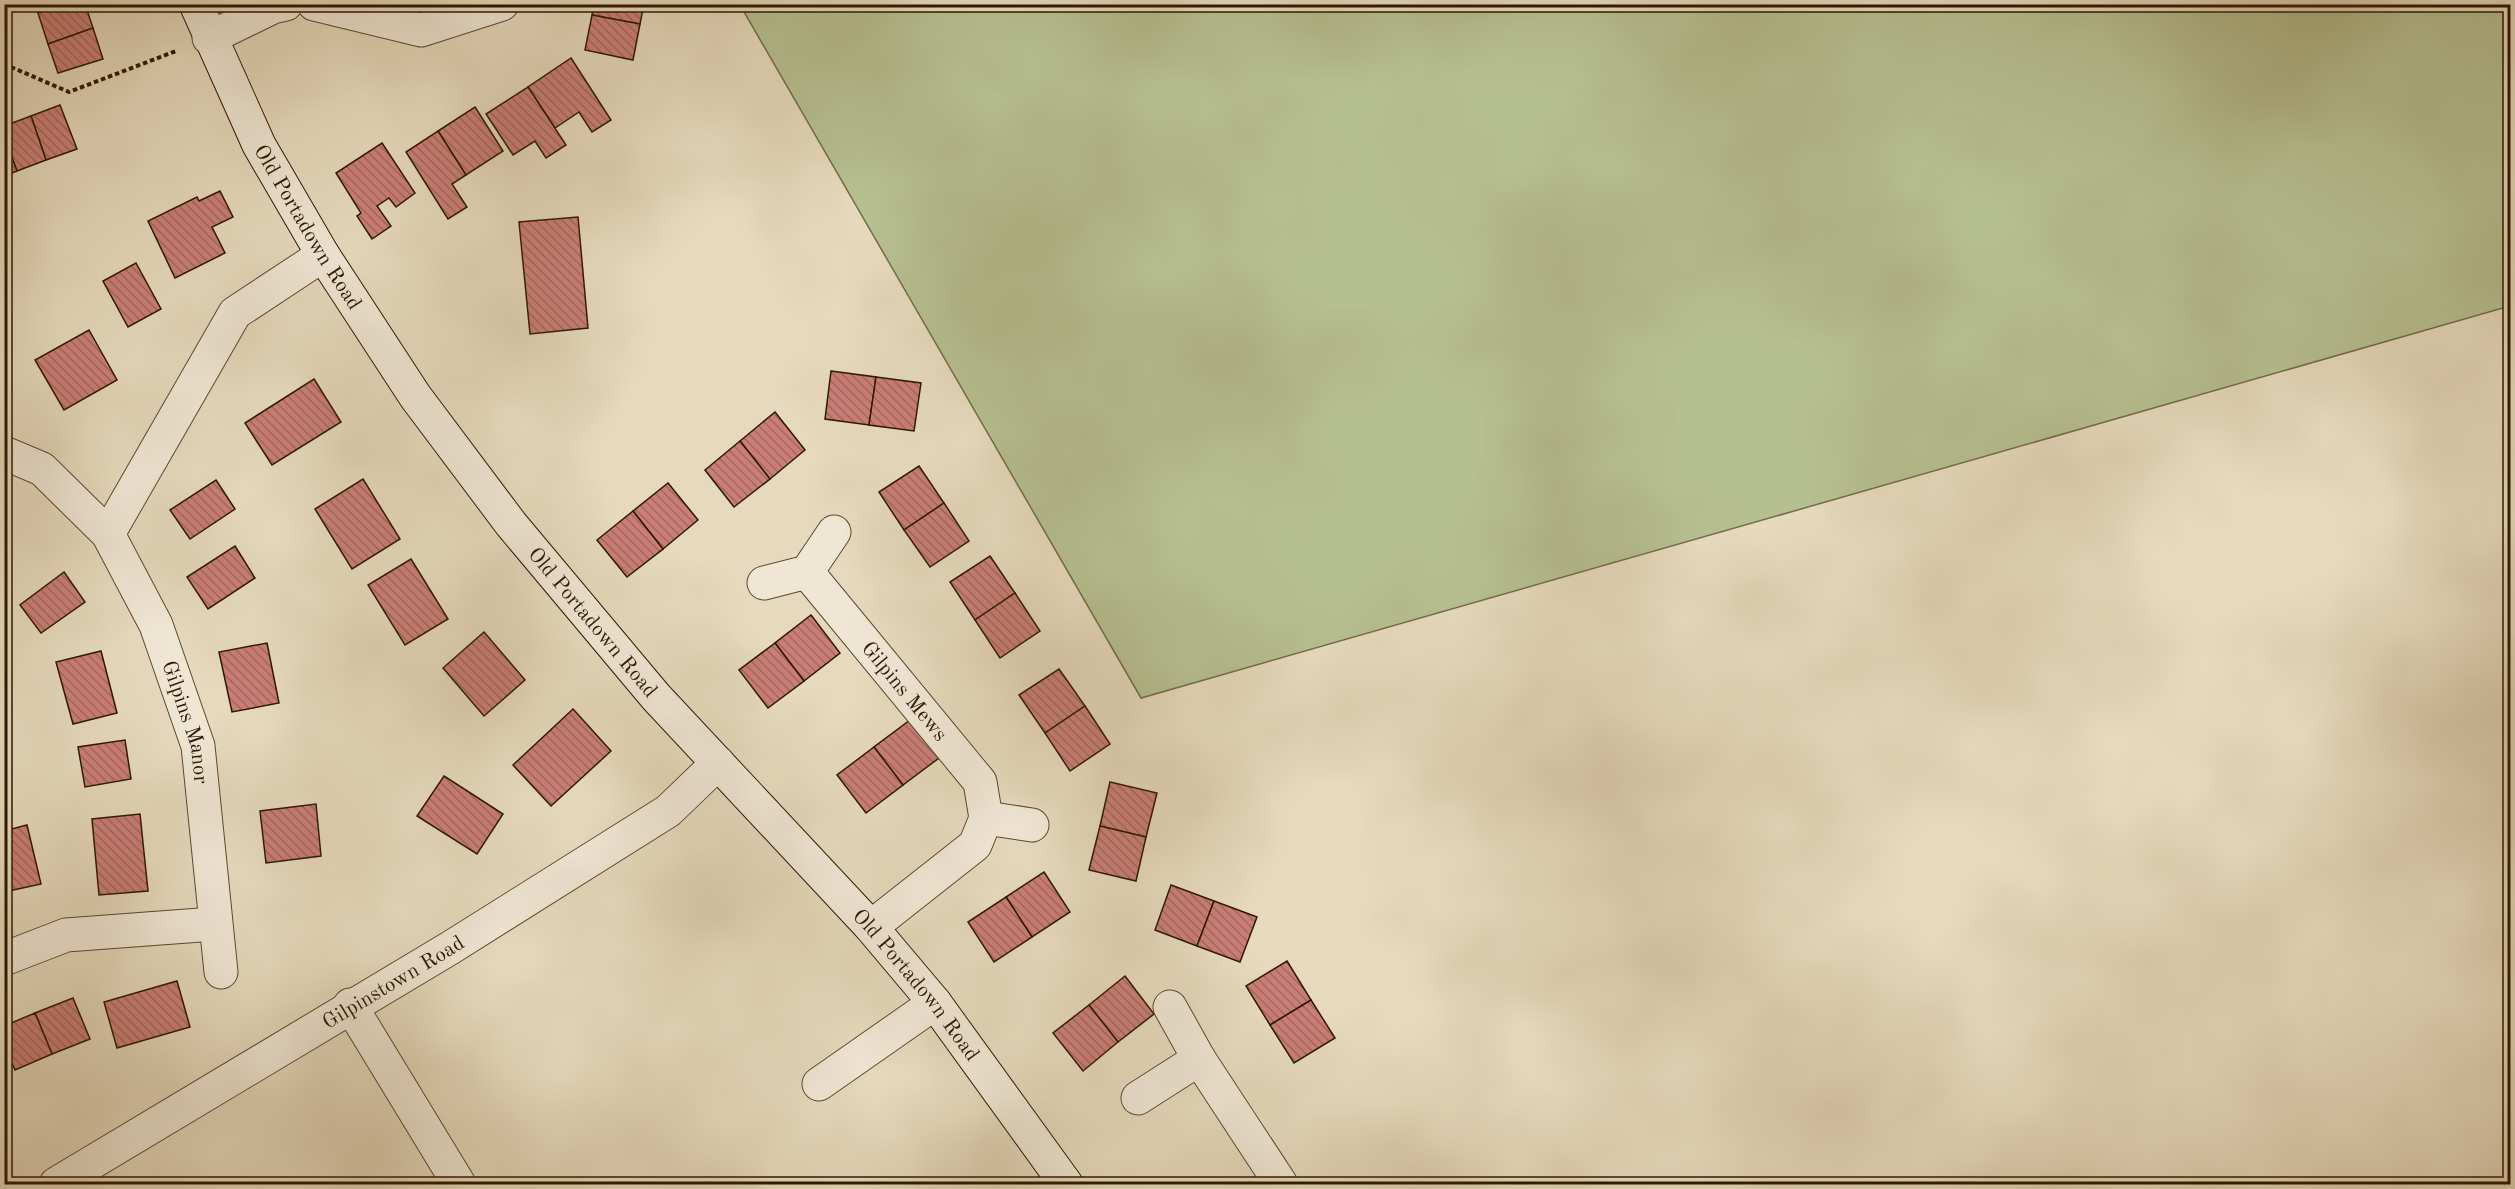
<svg xmlns="http://www.w3.org/2000/svg" width="2515" height="1189" font-family="'Old Standard TT',serif">
<style>
.green{fill:#b6bf90;stroke:#726c48;stroke-width:1.5}
.building{fill:url(#building-back-hatch);stroke:#2d1800;stroke-width:1.5}
.lines{fill:none;stroke-linecap:round;stroke-linejoin:round}
.minor-casing{stroke:#5b482f;stroke-width:35}
.secondary-casing{stroke:#2d1800;stroke-width:35}
.path{stroke:#2d1800;stroke-width:4;stroke-dasharray:4.5 3;stroke-linecap:butt}
.minor{stroke:#efe6d4;stroke-width:33}
.secondary{stroke:#efe6d4;stroke-width:33}
.labels{text-anchor:middle;stroke-width:4.5;stroke-linejoin:round;paint-order:stroke}
.street-label{font-size:21px;fill:#2d1800;stroke:#efe6d4}
</style>
<defs>
<pattern id="building-back-hatch" width="6" height="6" patternUnits="userSpaceOnUse" patternTransform="scale(1.5)"><rect width="6" height="6" fill="#c97e77"/><path d="M-1 5l2 2M0 0l6 6M5-1l2 2" fill="none" stroke="#a4665f"/></pattern>
</defs>
<rect width="100%" height="100%" fill="#e6d9bd"/>
<filter id="stains"><feTurbulence type="fractalNoise" baseFrequency=".00333" numOctaves="4"/><feColorMatrix values="0 0 0 0 .2 0 0 0 0 .09 0 0 0 0 .02 0 0 0 .5 -.17"/></filter>
<radialGradient id="worn" r=".72"><stop offset=".6" stop-color="#630" stop-opacity="0"/><stop offset="1" stop-color="#630" stop-opacity=".3"/></radialGradient>
<path class="green" d="M740 5H2510V306L1141 698Z"/>
<g class="building">
<path d="M35 4H65L38 13Z"/>
<path d="M65 4H85L93 28 48 44 38 13Z"/>
<path d="M594 4H644L640 24 592 15Z"/>
<path d="M592 15 640 24 633 60 585 50Z"/>
<path d="M93 28 103 59 58 73 48 44Z"/>
<path d="M571 58 611 120 592 132 579 112 555 128 528 87Z"/>
<path d="M528 87 566 145 546 158 535 141 513 155 486 114Z"/>
<path d="M60 105 77 149 46 160 31 116Z"/>
<path d="M475 107 503 151 466 175 438 131Z"/>
<path d="M31 116 46 160 17 171 4 136V126Z"/>
<path d="M438 131 466 175 452 184 467 207 448 219 406 152Z"/>
<path d="M4 136 17 171 4 176Z"/>
<path d="M382 143 415 193 396 207 389 198 377 206 391 226 372 239 357 216 361 213 336 173Z"/>
<path d="M220 191 233 217 212 227 225 253 175 278 148 221 197 197 199 201Z"/>
<path d="M578 217 588 328 530 334 519 222Z"/>
<path d="M136 263 161 309 128 327 103 281Z"/>
<path d="M89 330 117 380 64 410 35 360Z"/>
<path d="M831 371 876 377 869 425 825 419Z"/>
<path d="M876 377 921 383 914 431 869 425Z"/>
<path d="M314 379 341 422 272 465 245 423Z"/>
<path d="M775 412 805 450 770 479 740 441Z"/>
<path d="M740 441 770 479 734 507 705 470Z"/>
<path d="M919 466 944 503 904 530 879 492Z"/>
<path d="M363 479 400 539 352 569 315 509Z"/>
<path d="M216 480 235 509 190 539 170 510Z"/>
<path d="M668 483 698 520 663 549 633 511Z"/>
<path d="M944 503 969 541 930 567 904 530Z"/>
<path d="M633 511 663 549 627 577 597 540Z"/>
<path d="M235 546 255 578 208 609 187 577Z"/>
<path d="M990 556 1015 593 975 620 950 582Z"/>
<path d="M411 559 448 619 405 645 368 585Z"/>
<path d="M64 572 85 602 41 633 20 605Z"/>
<path d="M1015 593 1040 631 1000 658 975 620Z"/>
<path d="M811 615 840 653 804 681 775 643Z"/>
<path d="M484 632 525 680 484 716 443 668Z"/>
<path d="M267 643 279 703 232 712 219 652Z"/>
<path d="M775 643 804 681 768 708 739 670Z"/>
<path d="M101 651 117 713 73 724 56 662Z"/>
<path d="M1059 669 1085 706 1045 733 1019 695Z"/>
<path d="M1085 706 1110 744 1070 771 1045 733Z"/>
<path d="M573 709 611 751 551 806 513 765Z"/>
<path d="M910 720 939 758 903 785 874 747Z"/>
<path d="M125 740 131 779 85 787 78 747Z"/>
<path d="M874 747 903 785 866 813 837 775Z"/>
<path d="M444 776 503 814 477 854 417 816Z"/>
<path d="M1110 782 1157 793 1146 837 1100 826Z"/>
<path d="M316 804 321 856 266 863 260 811Z"/>
<path d="M140 814 148 891 99 895 92 819Z"/>
<path d="M27 825 41 884 4 892V831Z"/>
<path d="M1100 826 1146 837 1136 881 1089 870Z"/>
<path d="M1044 872 1070 912 1032 937 1006 897Z"/>
<path d="M1171 885 1214 901 1197 946 1155 930Z"/>
<path d="M1006 897 1032 937 994 962 968 922Z"/>
<path d="M1214 901 1257 917 1240 962 1197 946Z"/>
<path d="M1287 961 1311 1000 1270 1025 1246 986Z"/>
<path d="M1125 976 1154 1014 1118 1042 1089 1005Z"/>
<path d="M177 981 190 1027 117 1048 104 1002Z"/>
<path d="M73 998 90 1039 52 1054 35 1013Z"/>
<path d="M1311 1000 1335 1038 1294 1063 1270 1025Z"/>
<path d="M1089 1005 1118 1042 1083 1071 1053 1033Z"/>
<path d="M35 1013 52 1054 15 1070 4 1046V1026Z"/>
</g>
<g class="lines">
<defs>
<g id="minor">
<path d="M314 4 421 30 502 4"/>
<path d="M209 38 273 7 286 4"/>
<path id="s1" d="M4 453 42 469 108 534 156 625 198 746 221 972"/>
<path d="M108 534 235 313 323 255"/>
<path id="s2" d="M807 572 980 782 986 818 975 845 871 927"/>
<path d="M764 583 807 572 834 532"/>
<path d="M986 818 1032 825"/>
<path d="M4 959 66 935 214 924"/>
<path d="M350 1005 459 1184"/>
<path d="M1170 1007 1199 1059 1281 1184"/>
<path d="M819 1084 935 1003"/>
<path d="M1138 1098 1199 1059"/>
<path id="s3" d="M56 1184 450 948 668 811 718 763"/>
</g>
<g id="secondary">
<path id="s4" d="M196 4 259 145 323 255 415 396 511 524 656 697 871 927 935 1003 1066 1184"/>
</g>
</defs>
<use href="#minor" class="minor-casing"/>
<use href="#secondary" class="secondary-casing"/>
<path class="path" d="M4 64 69 92 176 51"/>
<use href="#minor" class="minor"/>
<use href="#secondary" class="secondary"/>
</g>
<g class="labels">
<g class="street-label">
<text dy="7" stroke="none"><textPath href="#s4" startOffset="250">Old Portadown Road</textPath></text>
<text dy="7" stroke="none"><textPath href="#s4" startOffset="738">Old Portadown Road</textPath></text>
<text dy="7" stroke="none"><textPath href="#s2" startOffset="154">Gilpins Mews</textPath></text>
<text dy="7" stroke="none"><textPath href="#s1" startOffset="339">Gilpins Manor</textPath></text>
<text dy="7" stroke="none"><textPath href="#s3" startOffset="393">Gilpinstown Road</textPath></text>
<text dy="7" stroke="none"><textPath href="#s4" startOffset="1224">Old Portadown Road</textPath></text>
</g>
</g>
<rect width="2515" height="1189" fill="none" stroke="#e6d9bd" stroke-width="24"/>
<rect x="6" y="6" width="2503" height="1177" fill="none" stroke="#2d1800" stroke-width="3"/>
<rect x="12" y="12" width="2491" height="1165" fill="none" stroke="#2d1800" stroke-width="1.5"/>
<rect width="100%" height="100%" filter="url(#stains)"/>
<rect width="100%" height="100%" fill="url(#worn)"/>
</svg>
